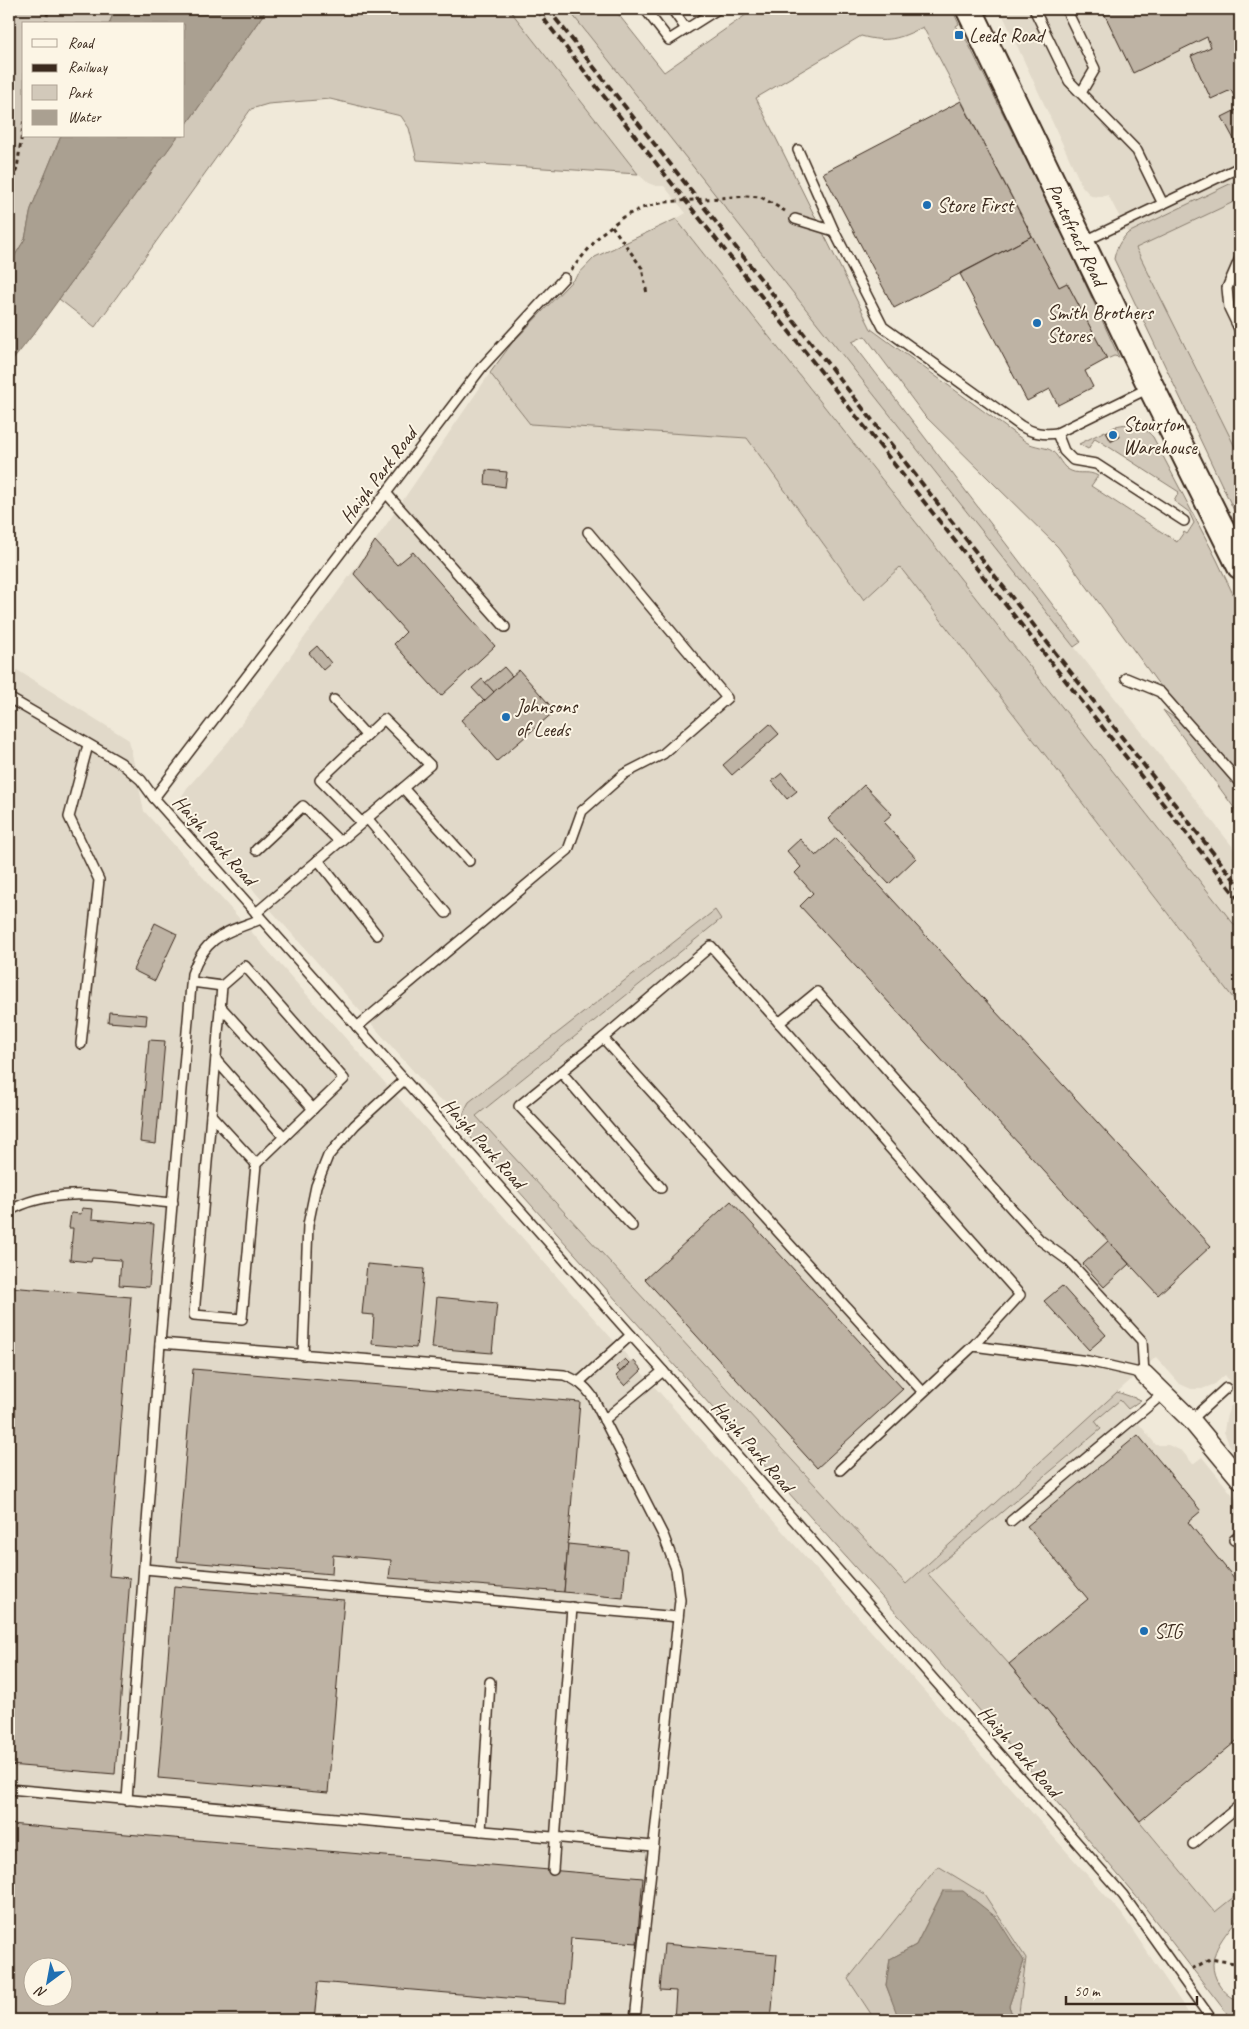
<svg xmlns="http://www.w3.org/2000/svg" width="1249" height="2029" font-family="Caveat,sans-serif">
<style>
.built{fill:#e1d9c9;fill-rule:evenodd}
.green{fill:#d2c9ba;stroke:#867a6c}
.water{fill:#aaa091;stroke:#7e7163}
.building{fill:#beb3a4;stroke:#3b2a1e;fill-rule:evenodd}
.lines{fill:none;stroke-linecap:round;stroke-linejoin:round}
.service-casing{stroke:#3b2a1e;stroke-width:12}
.minor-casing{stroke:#3b2a1e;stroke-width:21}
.secondary-casing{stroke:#3b2a1e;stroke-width:29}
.path{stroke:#3b2a1e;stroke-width:3;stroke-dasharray:4 4;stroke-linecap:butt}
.service{stroke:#fcf5e5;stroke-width:9}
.minor{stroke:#fcf5e5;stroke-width:18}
.secondary{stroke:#fcf5e5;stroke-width:25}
.rail{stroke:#3b2a1e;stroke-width:4;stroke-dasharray:8 4;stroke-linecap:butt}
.poi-dot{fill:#1f6fb2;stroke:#fcf5e5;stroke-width:2}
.labels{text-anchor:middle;stroke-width:4;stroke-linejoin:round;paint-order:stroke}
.poi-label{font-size:20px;fill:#3b2a1e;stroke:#fcf5e5;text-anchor:start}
.street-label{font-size:20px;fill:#3b2a1e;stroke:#fcf5e5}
</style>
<rect width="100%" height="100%" fill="#f0e9d9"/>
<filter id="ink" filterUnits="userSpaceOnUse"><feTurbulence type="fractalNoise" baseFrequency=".02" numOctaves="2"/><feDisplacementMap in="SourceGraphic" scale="10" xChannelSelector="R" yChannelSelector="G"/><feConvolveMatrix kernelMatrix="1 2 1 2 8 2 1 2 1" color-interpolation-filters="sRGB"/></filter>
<g filter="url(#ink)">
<g class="built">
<path d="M509 9H569L714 161 710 187 1240 856V932L676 219 686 213 664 186H656L648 183 638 174Z"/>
<path d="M1000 9H1240V179L1128 233 1108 195 1101 197 1091 196 1082 186Z"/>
<path d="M1240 199V457L1136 248Z"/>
<path d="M490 373 530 424 747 438 864 600 900 567 1240 1007V1395L1225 1375 1215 1384 1202 1389H1191L1180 1384 1156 1357 906 1584 476 1116 721 919 469 1102 465 1109 438 1099 185 813 181 805 182 796 187 788 228 742 375 541Z"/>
<path d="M9 665 129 740 144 811 1121 1913 1193 2020H1018L1026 1958 984 1894 938 1866 848 1979 875 2020H9ZM32 1966H62V1996H32Z"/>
<path d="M1240 1397V1458L1229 1444 1224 1432 1226 1418 1230 1407Z"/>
<path d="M1120 1400 1156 1445H1168L1182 1451 1193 1464 1202 1457 1240 1504 1239 1521 1240 1523V1892L1215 1912 1009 1664 928 1574 1101 1429 1094 1421Z"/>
</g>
<g class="green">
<path d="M9 9H115L109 24H24V136H61L31 209 25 239 9 265Z"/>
<path d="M267 9H509L638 174 417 160 409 128 401 116 330 99 268 104 251 109 95 327 59 299 178 136H184V128Z"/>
<path d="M568 9H614L664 72 750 12 748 9H952L959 24 956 26 963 40 966 39 1060 229 1119 357 1114 356 1107 359 1067 283 1059 287 923 27C899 39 887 43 861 36L756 98 871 329 1026 442C1034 447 1047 447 1052 451 1060 457 1061 467 1071 471 1080 475 1088 470 1098 476L1091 486 1177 542 1184 532 1187 534 1194 523 1189 512 1174 501 1179 492 1095 438 1088 449 1079 444 1105 431 1111 442 1120 437 1116 426C1132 422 1142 425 1153 437L1217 560 1240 609V776L1157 682 1058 547 924 415 865 336 852 342 1081 642 1074 647Z"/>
<path d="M1240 179V199L1136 248 1240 457V523L1114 259C1116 248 1120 241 1128 233Z"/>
<path d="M676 219 1240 932V1007L900 567 864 600 747 438 530 424 490 373 512 343 595 257Z"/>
<path d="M1163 710 1185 725 1240 792V816Z"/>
<path d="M715 910 721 919 476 1116 906 1584 1117 1392 1141 1400 1128 1409 1120 1400 1095 1421 1101 1429 928 1574 1009 1664 1215 1912 1240 1892V1915C1225 1936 1202 1957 1219 1984 1224 1992 1231 1998 1240 2001V2020H1232L1140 1901 923 1643 465 1131C460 1119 463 1113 469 1102Z"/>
<path d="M938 1866 984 1894 1026 1958 1018 2020H1014L1009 2006 1024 1961 943 1891 916 1945 890 1959 886 1985 900 2020H875L848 1979Z"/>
</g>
<g class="water">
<path d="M115 9H267L184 128V24H109Z"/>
<path d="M61 136H178L35 332 9 365V265L25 239 31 209Z"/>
<path d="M943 1891H963L997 1918 1024 1961 1009 2006 1014 2020H900L898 2017 886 1985 890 1959 916 1945Z"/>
</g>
<g class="building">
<path d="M1102 9H1240V144L1237 145 1222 117 1240 108 1231 90 1211 99 1191 56 1211 47 1207 37 1133 73Z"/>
<path d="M961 101 1032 236 894 308 823 173Z"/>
<path d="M1032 236 1059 287 1067 283 1107 359 1085 371 1093 387 1058 405 1050 389 1027 401 960 274Z"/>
<path d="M1115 427 1120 437 1111 441 1106 432Z"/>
<path d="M486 470 507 472 505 487 485 484Z"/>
<path d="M375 541 397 565 413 552 495 646 441 696 394 644 406 632 354 574Z"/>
<path d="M317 646 331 663 323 670 309 653Z"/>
<path d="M504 667 512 676 494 692 485 683Z"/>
<path d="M519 670 555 711 497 761 461 720Z"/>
<path d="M482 679 494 692 484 701 472 688Z"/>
<path d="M770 724 779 734 732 775 723 765Z"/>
<path d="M782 773 797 791 787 799 772 781Z"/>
<path d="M864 785 892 814 883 822 916 858 889 884 828 819Z"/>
<path d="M836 838 1211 1246 1158 1295 800 906 813 893 795 873 801 867 787 851 800 839 816 856Z"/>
<path d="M155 923 177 934 155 981 133 970Z"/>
<path d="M109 1012 147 1015 146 1025 108 1022Z"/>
<path d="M149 1040 165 1041 156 1144 140 1142Z"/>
<path d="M731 1201 903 1389 817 1468 645 1279Z"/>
<path d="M82 1208 93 1209 92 1219 154 1224 149 1287 119 1285 121 1260 92 1258 91 1262 70 1260 73 1228H69L71 1213 81 1214Z"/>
<path d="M1108 1241 1129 1264 1104 1287 1083 1264Z"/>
<path d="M367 1264 424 1269 416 1348 372 1344 374 1315 362 1314Z"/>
<path d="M1062 1286 1106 1335 1089 1350 1044 1301Z"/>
<path d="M9 1287 131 1297 109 1576 130 1578 115 1774 9 1765Z"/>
<path d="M437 1297 497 1303 492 1353 432 1348Z"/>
<path d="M625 1359 629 1363 620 1372 616 1367Z"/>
<path d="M633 1360 642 1370 625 1386 616 1376Z"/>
<path d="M193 1369 580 1402 564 1592 389 1578 391 1560 333 1555 332 1574 177 1561Z"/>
<path d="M1138 1435 1201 1511 1188 1522 1240 1585V1738L1140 1821 1009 1664 1088 1599 1027 1526Z"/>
<path d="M568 1544 627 1550 623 1598 564 1592Z"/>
<path d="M174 1586 344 1600 328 1793 158 1778Z"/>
<path d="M9 1824 643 1878 637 1943 571 1938 566 2003 318 1982 314 2020H9ZM32 1966H62V1996H32Z"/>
<path d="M664 1944 777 1954 771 2020H674L676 1991 660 1990Z"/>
</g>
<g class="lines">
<defs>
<g id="service">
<path d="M645 9 669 40 718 9"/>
<path d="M672 9 686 29"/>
<path d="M1034 9 1069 81 1137 151 1163 204"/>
<path d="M1066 9 1095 69 1081 93"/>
<path d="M798 150 834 231 883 327 1021 426C1033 433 1043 435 1057 433L1149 388"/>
<path d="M795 219 834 231"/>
<path d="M1083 242 1240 167"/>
<path d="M1240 258 1227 288 1229 308 1240 331"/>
<path d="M564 278 482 367 154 798 663 1371 1123 1895 1212 2020"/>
<path d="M1057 433 1064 451 1073 460 1096 464 1184 521"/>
<path d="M386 493 505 627"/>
<path d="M1126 678 1160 692 1240 783"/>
<path d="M9 698 121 763 141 780 154 798"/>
<path d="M334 700 366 735"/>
<path d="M403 788 469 861"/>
<path d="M367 818 446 913"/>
<path d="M256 850 303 806 340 842"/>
<path d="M318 860 377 935"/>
<path d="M256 913 430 765 384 719 320 780 362 823"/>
<path d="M192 982 222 986 245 966 344 1079 256 1164 242 1319 194 1315 222 986"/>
<path d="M220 1006 313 1109"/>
<path d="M779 1023 817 992 1040 1240 1069 1261 1142 1341 1144 1374 1088 1361 973 1346 840 1470"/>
<path d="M357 1027 568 850 582 811 624 774 663 754 727 698 588 532"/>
<path d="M603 1038 711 946 1020 1295 973 1346"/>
<path d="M81 1044 99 880 69 817 88 745"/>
<path d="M216 1060 284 1137"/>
<path d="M561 1072 661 1188"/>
<path d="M211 1115 256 1164"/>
<path d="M9 1211C57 1183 120 1199 173 1203"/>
<path d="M632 1226 519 1106 603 1038 923 1392"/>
<path d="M160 1343 564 1375C577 1380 584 1385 592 1396L664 1537 676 1569 680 1600 635 2020"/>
<path d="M303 1355 308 1225 316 1186 328 1156 355 1125 404 1080"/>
<path d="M579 1382 631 1335"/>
<path d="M604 1420 663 1371"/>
<path d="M1191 1420 1226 1388"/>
<path d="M1011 1521 1164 1393"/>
<path d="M1234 1540 1240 1535"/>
<path d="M144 1569 678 1617"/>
<path d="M9 1789 653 1846"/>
<path d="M127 1800 160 1343 192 974C206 935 225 933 261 919"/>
<path d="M481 1831 490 1682"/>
<path d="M1193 1844 1240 1805"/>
<path d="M553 1870 572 1607"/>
</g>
<path id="minor" d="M1144 1374 1191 1420 1240 1479"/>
<path id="secondary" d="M969 9 1151 387 1240 566"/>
</defs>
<use href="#service" class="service-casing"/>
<use href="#minor" class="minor-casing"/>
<use href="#secondary" class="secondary-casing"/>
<g class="path">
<path d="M46 24 48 9"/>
<path d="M9 187 17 169 24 119"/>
<path d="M612 226 642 268 647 294"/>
<path d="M571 270 601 234 623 217 642 208 665 202 747 196 761 197 785 211"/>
<path d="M1192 1969 1210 1959 1240 1964"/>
</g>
<use href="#service" class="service"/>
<use href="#minor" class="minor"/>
<use href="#secondary" class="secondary"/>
<g class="rail">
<path d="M536 9 670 181 1240 901"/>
<path d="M548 9 1240 887"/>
</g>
</g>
</g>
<g class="poi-dot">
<rect x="954" y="30" width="10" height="10" rx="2.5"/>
<circle cx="927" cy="205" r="5"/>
<circle cx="1037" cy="323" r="5"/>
<circle cx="1113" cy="435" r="5"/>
<circle cx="506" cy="717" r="5"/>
<circle cx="1144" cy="1631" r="5"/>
</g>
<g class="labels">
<g class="poi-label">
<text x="969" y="42">Leeds Road</text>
<text x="937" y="212">Store First</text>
<text x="1047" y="319">Smith Brothers<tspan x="1047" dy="23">Stores</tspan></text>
<text x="1123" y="431">Stourton<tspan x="1123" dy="23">Warehouse</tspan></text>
<text x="516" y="713">Johnsons<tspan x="516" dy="23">of Leeds</tspan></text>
<text x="1154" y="1638">SIG</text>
</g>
<g class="street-label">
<text transform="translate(1077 234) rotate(64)" y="7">Pontefract Road</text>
<text transform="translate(378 475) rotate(-53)" y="7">Haigh Park Road</text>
<text transform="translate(215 840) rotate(48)" y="7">Haigh Park Road</text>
<text transform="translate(484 1143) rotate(48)" y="7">Haigh Park Road</text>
<text transform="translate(753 1446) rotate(49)" y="7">Haigh Park Road</text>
<text transform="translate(1020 1751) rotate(49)" y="7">Haigh Park Road</text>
</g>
</g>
<rect width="1249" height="2029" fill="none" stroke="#fcf5e5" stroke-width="30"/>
<rect x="15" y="15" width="1219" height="1999" fill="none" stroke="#3b2a1e" stroke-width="2" filter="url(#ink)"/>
<rect x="22" y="22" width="162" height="115" fill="#fcf5e5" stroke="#afa495"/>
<rect x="32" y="39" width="25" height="8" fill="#fcf5e5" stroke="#afa495"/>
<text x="68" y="48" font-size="15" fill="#3b2a1e">Road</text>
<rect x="32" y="64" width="25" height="8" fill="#3b2a1e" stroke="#afa495"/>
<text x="68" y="72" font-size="15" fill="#3b2a1e">Railway</text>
<rect x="32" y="85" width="25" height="15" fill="#d2c9ba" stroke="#afa495"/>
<text x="68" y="98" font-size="15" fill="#3b2a1e">Park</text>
<rect x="32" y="110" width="25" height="15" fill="#aaa091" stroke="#afa495"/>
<text x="68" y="122" font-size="15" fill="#3b2a1e">Water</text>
<g transform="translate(48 1982) rotate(212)"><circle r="24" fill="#fcf5e5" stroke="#afa495"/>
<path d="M0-4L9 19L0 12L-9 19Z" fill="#1f6fb2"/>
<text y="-8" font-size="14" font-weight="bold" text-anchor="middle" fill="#3b2a1e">N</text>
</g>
<path d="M1066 1996v8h131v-8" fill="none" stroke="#3b2a1e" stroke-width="2.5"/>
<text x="1074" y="1996" font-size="15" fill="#3b2a1e" stroke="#fcf5e5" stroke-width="4" paint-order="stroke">50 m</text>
</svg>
